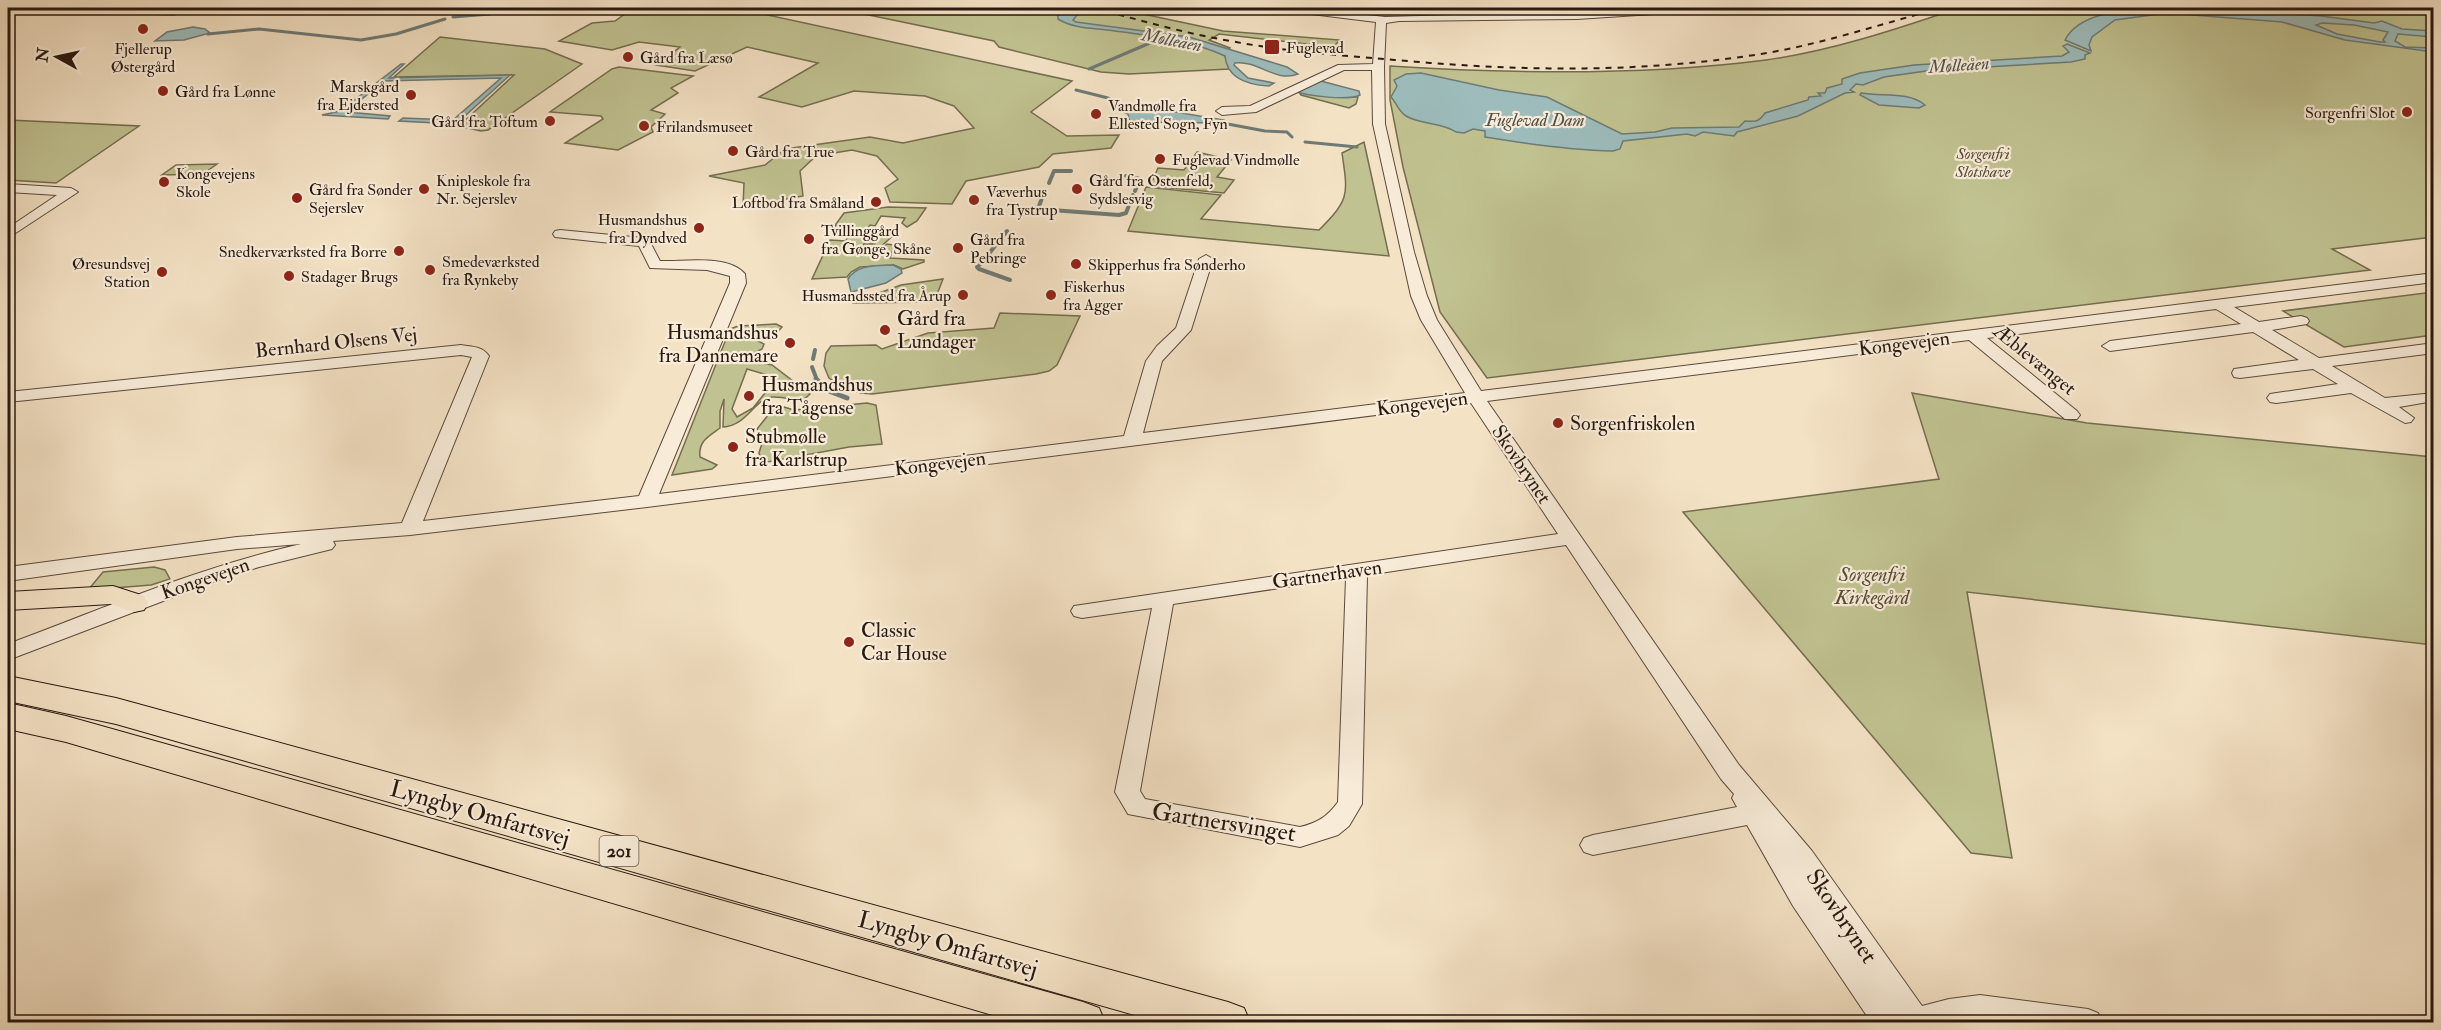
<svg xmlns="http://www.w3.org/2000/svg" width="2441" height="1030" font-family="'IM FELL Double Pica',serif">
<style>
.green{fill:#c1c291;stroke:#746d50;stroke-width:1.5;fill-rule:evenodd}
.water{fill:#9dbcbb;stroke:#6e7a76;stroke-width:1.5;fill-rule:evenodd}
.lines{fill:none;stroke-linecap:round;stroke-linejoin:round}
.stream-far2{stroke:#6e7a76;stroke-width:3}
.stream-far1{stroke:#6e7a76;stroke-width:4}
.stream{stroke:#6e7a76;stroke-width:5}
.minor-casing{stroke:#5b4a3c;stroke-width:2}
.major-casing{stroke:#28180f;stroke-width:2}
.highway-casing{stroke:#28180f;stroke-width:2}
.minor{fill:#f8ecd9;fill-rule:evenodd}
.major{fill:#f4e2c5;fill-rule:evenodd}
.highway{fill:#f4e2c5;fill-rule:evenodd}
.rail{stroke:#28180f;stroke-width:2;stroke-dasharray:6 6;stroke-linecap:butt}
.poi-dot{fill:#8f2418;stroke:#f8ecd9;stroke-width:2}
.labels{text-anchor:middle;stroke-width:4.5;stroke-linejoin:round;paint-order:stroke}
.far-poi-label{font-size:16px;fill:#28180f;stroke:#f8ecd9;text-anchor:start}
.far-park-label{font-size:16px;font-style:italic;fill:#564b36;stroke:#f8ecd9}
.far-water-label{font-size:18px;font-style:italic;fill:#51514b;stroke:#f8ecd9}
.shield{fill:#f8ecd9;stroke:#66584c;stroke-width:1.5}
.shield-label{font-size:18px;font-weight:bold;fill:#28180f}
.poi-label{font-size:20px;fill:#28180f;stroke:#f8ecd9;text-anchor:start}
.street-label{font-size:20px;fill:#28180f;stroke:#f8ecd9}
.park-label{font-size:20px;font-style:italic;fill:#564b36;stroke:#f8ecd9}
.near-street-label{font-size:24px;fill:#28180f;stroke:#f8ecd9}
</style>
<rect width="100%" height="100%" fill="#f4e2c5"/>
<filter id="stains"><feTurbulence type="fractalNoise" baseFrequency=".00333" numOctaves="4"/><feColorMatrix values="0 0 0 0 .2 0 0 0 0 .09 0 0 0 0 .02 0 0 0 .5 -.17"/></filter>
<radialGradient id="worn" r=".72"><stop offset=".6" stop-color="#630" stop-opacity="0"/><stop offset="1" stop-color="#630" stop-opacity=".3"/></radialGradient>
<g class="green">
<path d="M129 8H200L174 15 116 13Z"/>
<path d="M633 8H735L1072 81 1031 112 1067 136 1119 135 1111 148 1053 154 1039 167 966 181 952 204 890 202 885 188 898 179 877 156 852 150 816 156 800 171 803 196 743 207 744 183 709 176 765 165 785 149 870 137 903 143 974 128 954 106 925 96 854 91 802 107 759 97 818 63 747 47 695 71 656 65 680 47 639 42 612 50 559 41 592 23 615 21Z"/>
<path d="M835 8H1127L1129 11 1223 31 1340 40 1333 47 1219 34 1209 40 1230 48 1225 56 1229 69 1129 74 1101 72 999 47 994 41Z"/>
<path d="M1959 8H2433V237L2332 249 2370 270 1487 378 1440 312 1403 167 1390 100V66C1514 74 1642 76 1766 60 1831 51 1897 29 1959 8Z"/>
<path d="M440 37 545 49 582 64 488 130 481 131 459 126 514 75 394 77Z"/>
<path d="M619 67 693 76 671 88 678 93 651 110 665 114 651 127 653 132 618 150 565 143 603 119 601 116 550 112 612 69Z"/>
<path d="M1299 92 1332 97H1358L1356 104 1349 108 1301 95Z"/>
<path d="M8 120 139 126 56 183 8 180Z"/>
<path d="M1364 142 1389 256 1128 231 1146 187 1221 195 1201 219 1319 230C1350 199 1348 195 1342 153Z"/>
<path d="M1197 152 1231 160 1217 177 1234 180 1224 193 1150 186 1158 168 1184 170Z"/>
<path d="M217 164 203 174 162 175 176 165Z"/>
<path d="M888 207 926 208 917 221 907 227 902 223 905 218 881 216 875 226 870 225 868 228 873 229 871 232 896 233 877 250H874L875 244H864L861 249 879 251 887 244 906 247V251L892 252 890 258 924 260V262L903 269 894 265 860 267 851 272 847 277 812 279 830 240 846 241 848 234 833 235 836 224 844 213Z"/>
<path d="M943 279 934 302 852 303 901 285Z"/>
<path d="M2433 292V335L2344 347 2283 311Z"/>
<path d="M1000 313 1080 316 1057 365 1049 371 1036 374 872 394 861 393 842 387 829 378 824 366 826 353 831 346 876 345 882 349 928 333 994 328Z"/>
<path d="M776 324 782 327 774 336 761 337 758 341 764 344 762 349 754 353 753 361 772 365 810 394 802 401C793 400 781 396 772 397 754 399 747 426 723 427L724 399 720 411V428C709 436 698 441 700 457L717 465 712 469 672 475 730 329 738 326ZM747 369 771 376 774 389 765 393 753 408 737 417 732 409Z"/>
<path d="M1912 393 2087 423 2433 457V645L1967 592 2012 858 1971 853 1683 512 1939 479Z"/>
<path d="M867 403 876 405 882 444 849 447 762 463 759 453 763 440 757 429 773 409 784 407 794 410Z"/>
<path d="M154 567 165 570 170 579 151 585 88 590 103 572Z"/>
</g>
<g class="water">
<path d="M1062 8H1083L1090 11 1077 15 1073 20 1076 22 1189 37 1287 67 1298 74C1276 83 1258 60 1235 63L1234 65 1248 78 1274 83 1269 86C1250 85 1227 79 1225 56 1189 39 1146 35 1107 30 1091 28 1072 28 1058 19V15L1069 10Z"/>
<path d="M2156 8H2211L2321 16 2374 23 2382 21 2402 29 2433 31V37L2398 34 2395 41 2405 47 2433 48V52L2345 40 2282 22 2167 13 2115 20 2092 37 2089 45 2091 51 2065 40C2080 11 2128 10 2156 8ZM2322 23 2354 25 2388 32 2383 40 2385 42H2380L2337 34 2316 25Z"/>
<path d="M193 27 205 29 210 33 184 40 155 41 167 32Z"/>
<path d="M2067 44 2090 53 2085 55V59L2071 62 1933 70 1884 77 1863 85 1856 84 1850 90 1854 92 1845 93 1798 116 1737 132 1734 136 1703 132 1695 136 1687 134 1623 141 1620 149 1613 151C1569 150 1528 144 1485 137V131L1473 129 1464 133 1456 132C1442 122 1421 125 1406 116 1398 111 1396 102 1391 97L1397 86 1394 80 1406 74 1421 73 1499 90 1547 97 1622 134 1655 132 1672 128 1739 127 1745 121C1755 122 1759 122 1765 113L1808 100 1809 97 1821 96 1818 93H1825L1827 88 1842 84V79L1860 73 1914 65 2062 56 2069 52 2063 46Z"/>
<path d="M401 64H404L389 78 510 75 456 124 399 121 403 118 453 120 501 78 383 81 347 112 390 116 388 119 322 115 340 111Z"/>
<path d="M1321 81 1359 91 1360 95C1348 101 1308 96 1294 91Z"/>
<path d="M1861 93C1883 97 1908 91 1925 105L1919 108 1879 105 1860 95Z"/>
<path d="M1139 106 1224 120 1222 123 1141 122 1129 120 1128 114 1118 110Z"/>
<path d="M893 265 901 269 902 273 886 283 851 292 848 279C857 264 877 266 893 265Z"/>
</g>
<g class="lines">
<g class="stream-far2">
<path d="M524 12 550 8"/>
<path d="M453 17 490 14"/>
<path d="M208 34 259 29 361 40 396 34 445 19"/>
<path d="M1089 69 1164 37"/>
<path d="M1076 90 1108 98 1127 111"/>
<path d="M1217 122 1265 131 1287 132 1292 137"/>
<path d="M1305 142 1357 147"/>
</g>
<g class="stream-far1">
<path d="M1126 176 1140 179 1135 191"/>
<path d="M1049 183 1054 171H1071"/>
<path d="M1043 195 1038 209 1119 215 1126 213 1133 195"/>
<path d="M987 256 1007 231"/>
<path d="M984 260 977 267 979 269 1010 280"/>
<path d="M813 359 815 350"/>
<path d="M812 367 817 380"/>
</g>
<path class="stream" d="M816 379 829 391 847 398"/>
<defs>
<g id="minor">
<path d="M1282 8H1308L1385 17 1704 8 1699 11 1577 19 1399 21 1386 23 1384 67 1385 124 1414 252 1427 296 1437 320 1481 391 2434 273V282L2234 307 2259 322 2301 316 2307 318 2309 321 2307 324 2272 330 2319 358 2434 343V353L2332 366 2385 398 2434 393V401L2399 407 2414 418 2411 422 2405 423 2351 393 2276 403 2270 402 2267 398 2270 394 2338 384 2313 369 2240 378 2234 377 2232 373 2234 369 2299 360 2253 332 2110 351 2102 346 2110 341 2241 324 2216 309 1987 338 2077 411 2080 415 2077 419H2065L1969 340 1487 401 1739 765 1812 851 1922 1006 1949 999 1980 995 2088 1009 2098 1013 2102 1022H1871L1793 906 1747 825 1593 855 1584 852 1580 845 1584 838 1593 835 1737 807 1732 798 1734 794 1721 779 1566 545 1367 575 1362 804 1349 826 1338 835 1300 847 1128 814 1115 792 1152 608 1082 618 1074 616 1071 611 1074 606 1558 534 1471 403 647 507 410 535 333 541 335 545 332 549 259 567 221 579 8 660V644C104 608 200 567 301 544L237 549 8 581V567L237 537 402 523 472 357 461 355 8 402V392L461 345C473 347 482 346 489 356L423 521 639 496 730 283V276L707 270 650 268 639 246 555 237 553 234 555 231 560 230 643 238 650 242 660 261C683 262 728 254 745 274L746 283 659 494 1124 436 1146 361 1157 346 1176 328 1199 259 1206 255 1213 259 1191 330 1162 361 1143 433 1465 393 1421 320 1411 296 1373 124 1372 70H1344L1256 112 1222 115 1216 111 1222 107 1250 106 1338 65 1373 64 1376 22 1287 11ZM1346 578 1338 802C1327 817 1317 823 1300 827L1145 799 1140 791 1173 604Z"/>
<path d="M8 184 71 188 78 192 8 238V228L57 195 8 192Z"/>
</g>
<path id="major" d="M113 586 144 596 148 603 144 610 134 612 111 604 8 610V592Z"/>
<g id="highway">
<path d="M8 676 116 698 1228 1002 1244 1008 1250 1022H1159L116 724 8 701Z"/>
<path d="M8 703 66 716 1083 1002 1099 1008 1105 1022H1016L66 742 8 729Z"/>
</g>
</defs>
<use href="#minor" class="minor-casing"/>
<use href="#major" class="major-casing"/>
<use href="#highway" class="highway-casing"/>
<use href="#minor" class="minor"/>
<use href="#major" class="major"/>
<use href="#highway" class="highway"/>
<path class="rail" d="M1095 8C1142 21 1188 34 1236 42 1285 51 1335 55 1385 59 1510 71 1636 74 1761 54 1822 44 1881 24 1941 8"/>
</g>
<g class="poi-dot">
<circle cx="143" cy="29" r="6"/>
<rect x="1264" y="39" width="16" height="16" rx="3"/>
<circle cx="628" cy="57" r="6"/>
<circle cx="163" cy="91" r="6"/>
<circle cx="411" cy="95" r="6"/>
<circle cx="2407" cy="112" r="6"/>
<circle cx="1096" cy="114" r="6"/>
<circle cx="550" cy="121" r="6"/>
<circle cx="644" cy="126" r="6"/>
<circle cx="733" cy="151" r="6"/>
<circle cx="1160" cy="159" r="6"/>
<circle cx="164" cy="182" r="6"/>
<circle cx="424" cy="189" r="6"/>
<circle cx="1077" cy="189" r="6"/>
<circle cx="297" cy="198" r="6"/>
<circle cx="974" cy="200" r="6"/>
<circle cx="876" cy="202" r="6"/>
<circle cx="699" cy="228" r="6"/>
<circle cx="809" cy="239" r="6"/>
<circle cx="958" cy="248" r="6"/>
<circle cx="399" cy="251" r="6"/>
<circle cx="1076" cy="264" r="6"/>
<circle cx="430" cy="270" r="6"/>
<circle cx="162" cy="272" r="6"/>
<circle cx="289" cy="276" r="6"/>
<circle cx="963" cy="295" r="6"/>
<circle cx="1051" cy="295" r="6"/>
<circle cx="885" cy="330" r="6"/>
<circle cx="790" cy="343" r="6"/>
<circle cx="749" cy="396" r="6"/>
<circle cx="1558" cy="423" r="6"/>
<circle cx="733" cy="447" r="6"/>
<circle cx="849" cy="642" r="6"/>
</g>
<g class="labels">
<g class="far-poi-label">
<text x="1286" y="53">Fuglevad</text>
<text x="143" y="54" text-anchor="middle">Fjellerup<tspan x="143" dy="18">Østergård</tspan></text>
<text x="640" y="63">Gård fra Læsø</text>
<text x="399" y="92" text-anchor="end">Marskgård<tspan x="399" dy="18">fra Ejdersted</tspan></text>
<text x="175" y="97">Gård fra Lønne</text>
<text x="1108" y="111">Vandmølle fra<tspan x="1108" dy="18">Ellested Sogn, Fyn</tspan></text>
<text x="2395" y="118" text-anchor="end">Sorgenfri Slot</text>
<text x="538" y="127" text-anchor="end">Gård fra Toftum</text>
<text x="656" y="132">Frilandsmuseet</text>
<text x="745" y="157">Gård fra True</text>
<text x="1172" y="165">Fuglevad Vindmølle</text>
<text x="176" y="179">Kongevejens<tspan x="176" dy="18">Skole</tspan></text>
<text x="436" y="186">Knipleskole fra<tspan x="436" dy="18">Nr. Sejerslev</tspan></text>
<text x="1089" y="186">Gård fra Ostenfeld,<tspan x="1089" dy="18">Sydslesvig</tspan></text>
<text x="309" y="195">Gård fra Sønder<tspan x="309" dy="18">Sejerslev</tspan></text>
<text x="986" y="197">Væverhus<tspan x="986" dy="18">fra Tystrup</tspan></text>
<text x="864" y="208" text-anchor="end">Loftbod fra Småland</text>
<text x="687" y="225" text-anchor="end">Husmandshus<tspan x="687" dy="18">fra Dyndved</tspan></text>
<text x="821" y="236">Tvillinggård<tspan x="821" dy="18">fra Gønge, Skåne</tspan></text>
<text x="970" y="245">Gård fra<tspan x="970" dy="18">Pebringe</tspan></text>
<text x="387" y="257" text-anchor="end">Snedkerværksted fra Borre</text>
<text x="442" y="267">Smedeværksted<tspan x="442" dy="18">fra Rynkeby</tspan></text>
<text x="150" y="269" text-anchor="end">Øresundsvej<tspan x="150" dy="18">Station</tspan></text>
<text x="1088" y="270">Skipperhus fra Sønderho</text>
<text x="301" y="282">Stadager Brugs</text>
<text x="1063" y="292">Fiskerhus<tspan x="1063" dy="18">fra Agger</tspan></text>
<text x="951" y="301" text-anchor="end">Husmandssted fra Årup</text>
</g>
<g class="far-park-label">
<text x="1983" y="159">Sorgenfri<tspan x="1983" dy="18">Slotshave</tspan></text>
</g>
<g class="far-water-label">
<text transform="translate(1172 40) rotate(11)" y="6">Mølleåen</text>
<text transform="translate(1959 65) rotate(-4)" y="6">Mølleåen</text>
<text x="1535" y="126">Fuglevad Dam</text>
</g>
<rect class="shield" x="599.5" y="836" width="39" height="30" rx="4.5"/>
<g class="shield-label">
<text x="619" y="857">201</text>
</g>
<g class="poi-label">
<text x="897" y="325">Gård fra<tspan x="897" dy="23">Lundager</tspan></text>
<text x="778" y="339" text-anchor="end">Husmandshus<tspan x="778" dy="23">fra Dannemare</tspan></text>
<text x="761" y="391">Husmandshus<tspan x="761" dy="23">fra Tågense</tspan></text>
<text x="1570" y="430">Sorgenfriskolen</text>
<text x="745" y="443">Stubmølle<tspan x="745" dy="23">fra Karlstrup</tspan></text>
<text x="861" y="637">Classic<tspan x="861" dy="23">Car House</tspan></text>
</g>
<g class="street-label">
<text transform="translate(336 342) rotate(-6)" y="7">Bernhard Olsens Vej</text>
<text transform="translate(1904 343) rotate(-7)" y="7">Kongevejen</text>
<text transform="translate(2035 359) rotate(39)" y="7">Æblevænget</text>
<text transform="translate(1422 403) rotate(-7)" y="7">Kongevejen</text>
<text transform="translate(940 463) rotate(-7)" y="7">Kongevejen</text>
<text transform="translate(1522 464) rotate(56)" y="7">Skovbrynet</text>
<text transform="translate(1327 574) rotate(-8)" y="7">Gartnerhaven</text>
<text transform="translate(205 578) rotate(-19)" y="7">Kongevejen</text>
</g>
<g class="park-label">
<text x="1872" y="581">Sorgenfri<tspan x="1872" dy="23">Kirkegård</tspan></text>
</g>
<g class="near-street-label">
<text transform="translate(480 813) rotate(16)" y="8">Lyngby Omfartsvej</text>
<text transform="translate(1224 822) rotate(9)" y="8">Gartnersvinget</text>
<text transform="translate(1842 916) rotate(56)" y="8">Skovbrynet</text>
<text transform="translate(948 944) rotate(16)" y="8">Lyngby Omfartsvej</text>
</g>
</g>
<rect width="2441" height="1030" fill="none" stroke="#f4e2c5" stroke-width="30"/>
<rect x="9" y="9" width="2423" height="1012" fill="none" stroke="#28180f" stroke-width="3"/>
<rect x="15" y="15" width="2411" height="1000" fill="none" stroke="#28180f" stroke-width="1.5"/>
<g transform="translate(57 57) rotate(278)" stroke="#f8ecd9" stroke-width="4.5" paint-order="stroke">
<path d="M0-4.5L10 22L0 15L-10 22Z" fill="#28180f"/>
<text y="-9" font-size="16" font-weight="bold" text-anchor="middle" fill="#28180f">N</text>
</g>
<rect width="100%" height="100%" filter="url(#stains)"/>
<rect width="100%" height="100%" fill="url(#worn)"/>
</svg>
